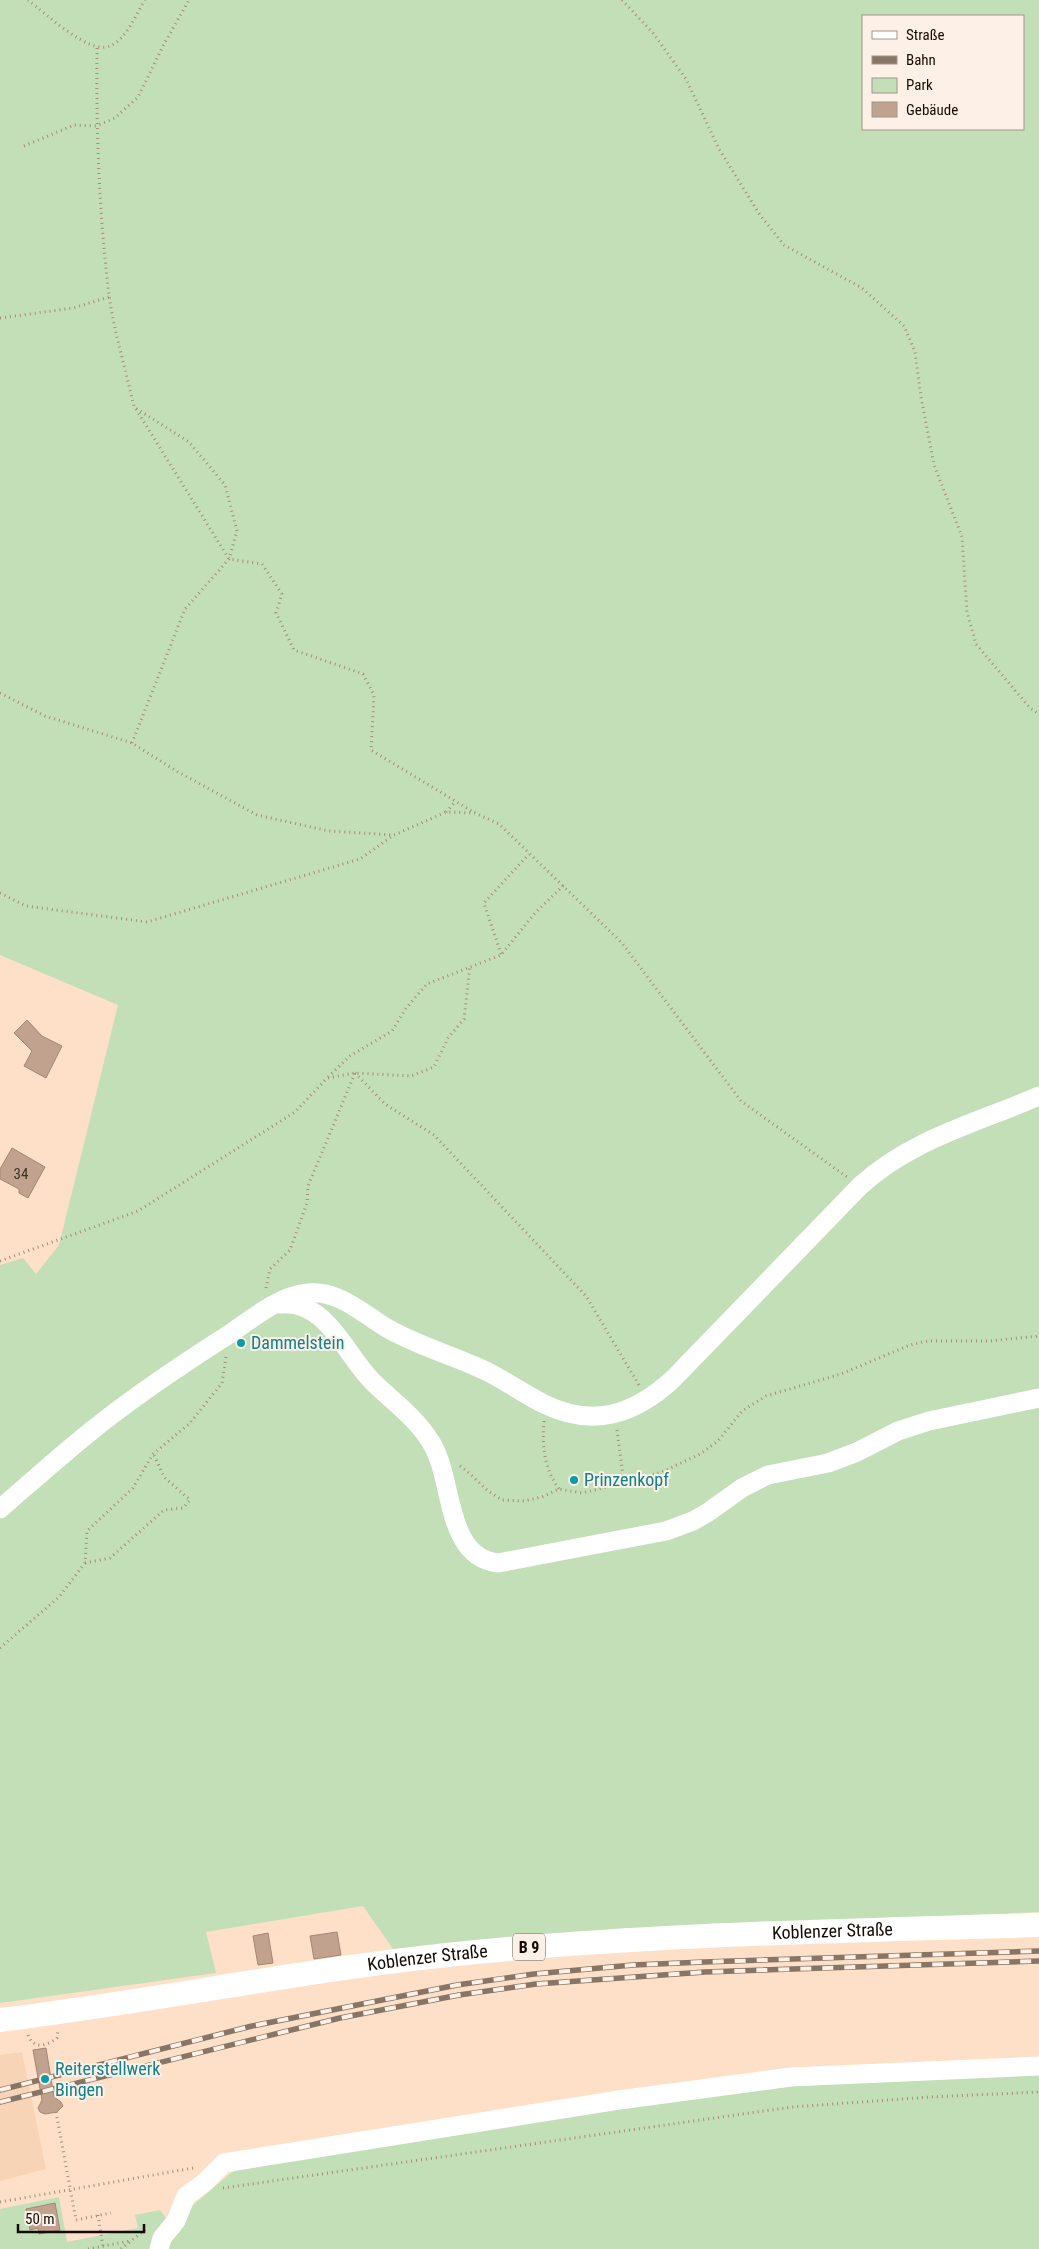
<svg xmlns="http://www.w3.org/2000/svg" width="1039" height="2249" font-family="'Roboto Condensed',sans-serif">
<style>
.built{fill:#f8d4b7}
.green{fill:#c2dfb8;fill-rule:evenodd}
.building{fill:#c1a28f;stroke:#a48673}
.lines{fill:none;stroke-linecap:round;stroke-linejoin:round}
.path{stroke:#a38e7c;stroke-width:3;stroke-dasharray:1 4;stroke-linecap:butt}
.minor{stroke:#fff;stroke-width:19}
.major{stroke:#fff;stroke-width:24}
.rail-casing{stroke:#887565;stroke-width:5.5}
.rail{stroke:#fdf1e7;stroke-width:4;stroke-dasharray:11;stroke-linecap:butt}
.culture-dot{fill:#0f9aa8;stroke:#fdf1e7;stroke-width:2}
.labels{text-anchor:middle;stroke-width:4;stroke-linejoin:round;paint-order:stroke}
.number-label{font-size:15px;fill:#3f3127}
.shield{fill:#fdf1e7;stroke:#5a5048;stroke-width:1}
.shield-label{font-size:16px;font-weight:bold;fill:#140b04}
.culture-label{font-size:18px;fill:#0d838f;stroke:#fdf1e7;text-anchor:start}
.street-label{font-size:18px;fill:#140b04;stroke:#fdf1e7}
</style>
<rect width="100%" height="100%" fill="#fde0c7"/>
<path class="built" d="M22 2052 46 2169 0 2181V2055Z"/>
<g class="green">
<path d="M0 0H1039V1912L550 1935 393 1949 363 1906 206 1932 216 1973 0 2003V1265L23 1258 36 1274 59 1245 118 1005 0 955ZM863 16H1023V129H863Z"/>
<path d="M1039 2074V2249H167L192 2206 232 2172 243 2168 618 2108 793 2084Z"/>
<path d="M59 2197 67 2242 138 2228 135 2215 160 2210 169 2222 153 2249H0V2209Z"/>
</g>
<g class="building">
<path d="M27 1020 42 1036 62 1046 46 1078 24 1066 32 1051 14 1033Z"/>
<path d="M12 1148 45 1167 28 1198 19 1193V1189L0 1179V1169Z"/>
<path d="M337 1932 341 1955 314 1959 310 1936Z"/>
<path d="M268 1933 273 1963 258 1965 253 1936Z"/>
<path d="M46 2048 54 2097 61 2102 63 2106 57 2112 45 2114 40 2112 38 2108 42 2100 33 2050Z"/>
<path d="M55 2203 60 2230 39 2234 38 2228 30 2230 26 2209Z"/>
</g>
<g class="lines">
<g class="path">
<path d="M28 0C45 13 89 55 110 46 126 40 136 14 145 0"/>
<path d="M622 0 653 33 686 79 719 149 760 215 784 245 862 288 904 326 915 352 921 397 934 465 962 537 967 612 976 644 1030 708 1039 714"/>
<path d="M97 48C96 131 99 213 109 295 114 332 126 370 134 407L189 442 225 485 237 531 229 559 185 609 132 743"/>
<path d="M24 146 74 125 96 126 115 118 138 97 164 44 189 0"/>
<path d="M0 318 73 308 109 297"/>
<path d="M136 409 229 559 262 564 282 594 276 613 294 650 363 674 374 695 371 750 475 813"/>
<path d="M0 693 45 716 132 743 178 772 257 815 329 831 394 835"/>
<path d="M446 812 456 801"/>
<path d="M0 893 26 906 147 922 360 859 394 835 446 812 475 813 499 824 622 943 741 1101 847 1177"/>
<path d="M501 954 484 903 529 854"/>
<path d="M355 1073 385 1104 434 1135 586 1296 639 1385"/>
<path d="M328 1077 350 1056 392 1031 406 1008 427 984 501 955 535 913 564 885"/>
<path d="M0 1261 138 1211 295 1112 327 1078 355 1073 411 1076 434 1067 448 1038 464 1019 470 966"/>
<path d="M266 1288 270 1269 290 1250 307 1203 308 1186 355 1073"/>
<path d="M544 1421C542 1447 544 1468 559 1489"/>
<path d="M617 1430 624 1483"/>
<path d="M460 1466 467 1471 488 1491 502 1500 524 1501 542 1497 559 1489 582 1493 624 1483 662 1472 700 1454 718 1441 742 1411 766 1396 841 1374 910 1345 928 1341H990L1039 1336"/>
<path d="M85 1563 110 1558 164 1510 183 1508 190 1500 164 1477 154 1455"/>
<path d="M0 1648 59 1597 85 1563 87 1531 133 1488 153 1454 190 1423 222 1383 226 1357"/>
<path d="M28 2035C34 2050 46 2046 57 2038L58 2031"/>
<path d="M56 2112 76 2220 111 2213"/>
<path d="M223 2188 792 2107 930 2097 1039 2092"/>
<path d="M0 2202 193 2168"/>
<path d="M98 2215 103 2246"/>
<path d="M88 2249 130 2241"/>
<path d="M121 2249 146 2229"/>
</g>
<g class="minor">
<path d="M280 1304C326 1299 345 1354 372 1381 393 1402 417 1418 432 1444 454 1481 445 1557 498 1563L666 1531 693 1521 707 1513 742 1488 768 1475 828 1463 857 1452 898 1431 929 1421 1039 1398"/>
<path d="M0 1509C30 1483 59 1457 90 1432 133 1397 181 1365 228 1335 252 1319 278 1296 308 1293 338 1290 361 1312 385 1327 417 1346 453 1355 486 1371 506 1381 524 1394 544 1404 593 1428 634 1415 673 1379L860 1186C911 1139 977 1123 1039 1096"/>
<path d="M159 2249 162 2238 176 2221 186 2196 204 2183 224 2163 619 2100 791 2077 1039 2066"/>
</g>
<path class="major" id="s1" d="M0 2020C149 2002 297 1971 447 1955 643 1934 841 1931 1039 1925"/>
<defs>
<g id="rail">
<path d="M0 2090 252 2026 457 1985 534 1974 633 1965 704 1962 1039 1951"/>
<path d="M0 2102 340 2018 459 1995 536 1984 705 1972 1039 1961"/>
</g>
</defs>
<use href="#rail" class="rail-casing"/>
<use href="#rail" class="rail"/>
</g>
<g class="culture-dot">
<circle cx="241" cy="1343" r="5"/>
<circle cx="574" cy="1480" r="5"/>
<circle cx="45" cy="2079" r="5"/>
</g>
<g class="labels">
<g class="number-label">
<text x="21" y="1179">34</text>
</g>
<rect class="shield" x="513" y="1933.5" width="32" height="27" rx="4"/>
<g class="shield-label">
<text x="529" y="1953">B 9</text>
</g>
<g class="culture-label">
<text x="251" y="1349">Dammelstein</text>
<text x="584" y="1486">Prinzenkopf</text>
<text x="55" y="2075">Reiterstellwerk<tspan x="55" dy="21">Bingen</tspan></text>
</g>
<g class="street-label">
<text dy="6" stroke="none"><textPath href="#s1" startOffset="838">Koblenzer Straße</textPath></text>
<text dy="6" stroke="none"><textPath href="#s1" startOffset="432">Koblenzer Straße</textPath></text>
</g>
</g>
<rect x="862" y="15" width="162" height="115" fill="#fdf1e7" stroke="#a0958c"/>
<rect x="872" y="31" width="25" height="8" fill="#ffffff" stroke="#a0958c"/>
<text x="906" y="40" font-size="15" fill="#140b04">Straße</text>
<rect x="872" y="56" width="25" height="8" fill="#887565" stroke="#a0958c"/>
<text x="906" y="65" font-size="15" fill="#140b04">Bahn</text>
<rect x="872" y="78" width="25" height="15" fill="#c2dfb8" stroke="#a0958c"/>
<text x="906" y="90" font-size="15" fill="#140b04">Park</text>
<rect x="872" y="102" width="25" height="15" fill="#c1a28f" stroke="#a0958c"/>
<text x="906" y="115" font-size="15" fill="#140b04">Gebäude</text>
<path d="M18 2224v8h126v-8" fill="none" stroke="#140b04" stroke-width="2.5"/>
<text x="25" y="2224" font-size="15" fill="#140b04" stroke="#fdf1e7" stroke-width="4" paint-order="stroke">50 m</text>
</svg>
